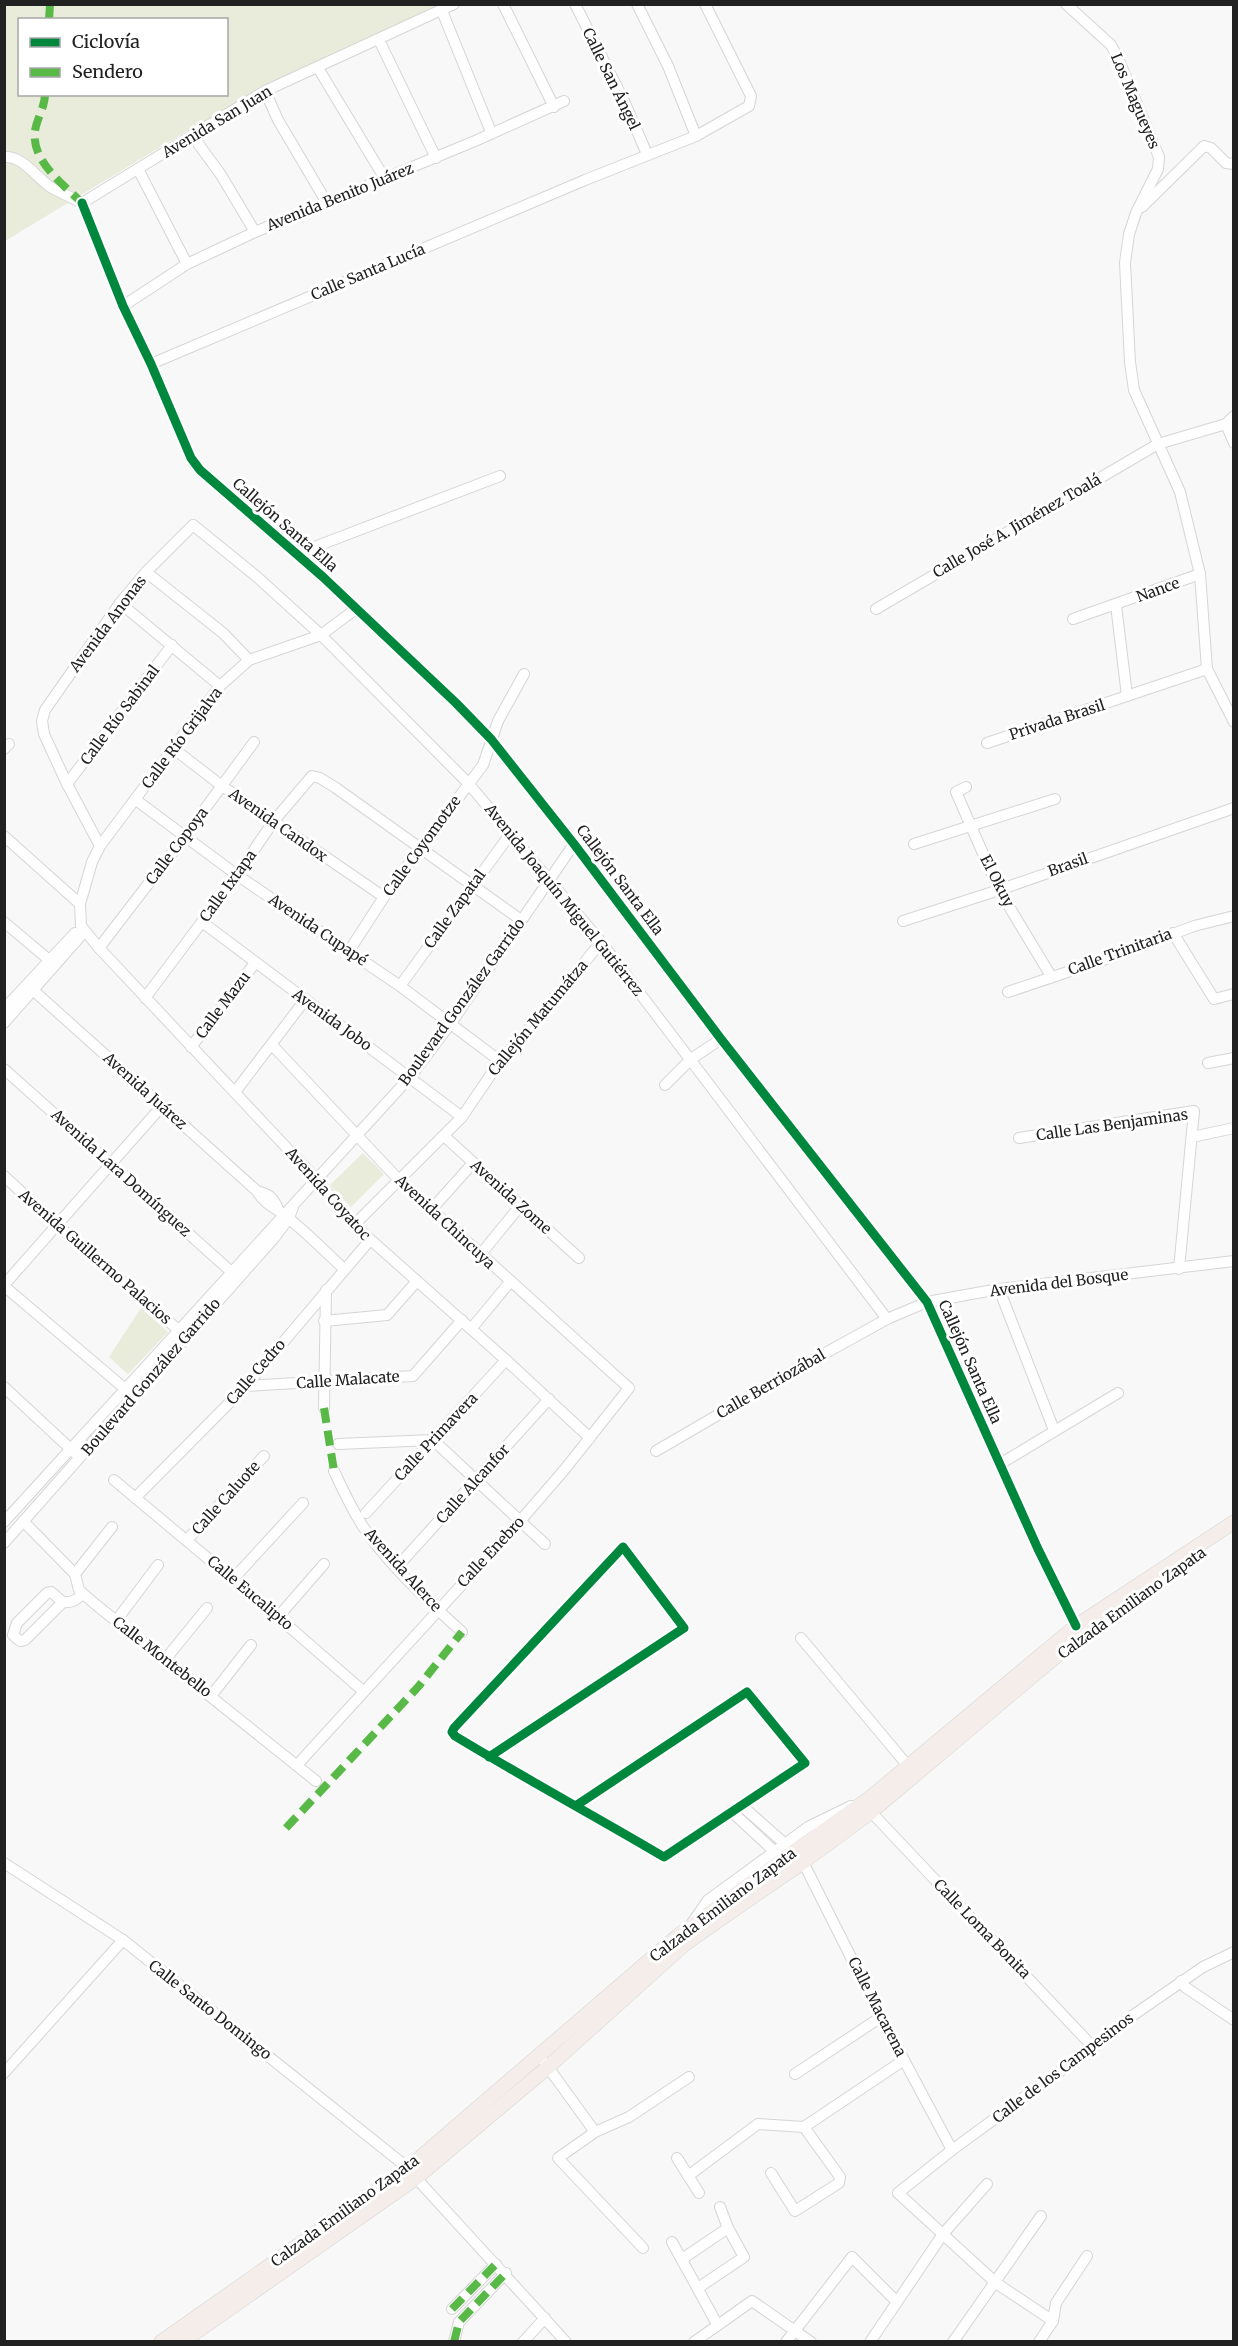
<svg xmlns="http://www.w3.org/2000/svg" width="1238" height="2346" font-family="Merriweather,serif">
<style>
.green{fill:#e9ecda;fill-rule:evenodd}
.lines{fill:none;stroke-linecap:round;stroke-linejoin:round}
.minor-casing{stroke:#d5d5d5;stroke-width:12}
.major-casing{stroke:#d5d5d5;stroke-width:15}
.minor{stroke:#fefefe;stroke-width:10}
.major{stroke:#f5edea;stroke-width:14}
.quiet{stroke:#58b947;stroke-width:8;stroke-dasharray:15 8;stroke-linecap:butt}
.cycleway-casing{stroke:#fff;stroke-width:13}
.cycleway{stroke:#00873e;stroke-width:9}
.labels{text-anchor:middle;stroke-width:6;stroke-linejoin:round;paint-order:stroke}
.street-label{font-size:15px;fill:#212122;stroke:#fff}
</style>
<rect width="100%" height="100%" fill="#f8f8f8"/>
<g class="green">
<path d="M4 5H442L192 128 5 241ZM20 20H226V94H20Z"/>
<path d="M363 1153 384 1174 351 1207 330 1185Z"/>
<path d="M141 1308 168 1332 128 1374 109 1357Z"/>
</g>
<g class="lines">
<defs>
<g id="minor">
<path d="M503 4 554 107"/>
<path d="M575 4 624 101 647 154"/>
<path d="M637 4 668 66 696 136"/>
<path d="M1066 4 1111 45 1118 58 1159 157 1158 169 1136 213 1129 234 1125 263 1130 362 1134 390 1180 492 1200 574 1207 669 1234 722"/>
<path d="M442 11 491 132"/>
<path d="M379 40 436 158"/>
<path d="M318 68 385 179"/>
<path d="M265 91 278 120 327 203"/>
<path d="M192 135 221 175 255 232"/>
<path d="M4 157C23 155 37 179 52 188 62 193 72 198 82 203"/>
<path d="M138 169 187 264"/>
<path d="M82 203 123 306 151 364 191 458 200 470 323 577 456 703 491 739 574 844 721 1039 927 1302 1038 1549 1076 1626"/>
<path d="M82 203 265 91 454 4"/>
<path d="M1142 207 1204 146 1211 148 1226 163 1234 164"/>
<path d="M123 306 187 264 255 232 475 141 564 101"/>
<path d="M151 364 585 180 696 136 749 106 751 96 705 4"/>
<path d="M1226 424 1234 443"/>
<path d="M296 554 500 476"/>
<path d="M146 572 223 633 249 660"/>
<path d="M120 603 220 686"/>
<path d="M1116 605 1127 696"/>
<path d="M357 608 321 635 249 660 220 686 100 846 92 862 80 904 81 926 99 948 317 1180 354 1225 506 1360 590 1438"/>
<path d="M876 609 1158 444 1226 424 1234 416"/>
<path d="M1073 619 1200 574"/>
<path d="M987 743 1207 669"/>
<path d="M4 749 9 744"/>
<path d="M174 749 222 786 384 897"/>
<path d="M67 784 172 645"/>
<path d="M966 787 956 792 999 890 1051 976"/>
<path d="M136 800 237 875 400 986 500 1061"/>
<path d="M4 836 80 904"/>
<path d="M914 844 1055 799"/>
<path d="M100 846 67 784 44 734 42 721 45 710 120 603 146 572 193 525 256 576 321 635 468 783 601 942 887 1319"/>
<path d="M903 921 999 890 1234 808"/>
<path d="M4 922 48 959"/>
<path d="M202 922 462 1117"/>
<path d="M1173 933 1214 999 1234 994"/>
<path d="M99 948 185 836 254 742"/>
<path d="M349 951 384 897 483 765 498 721 524 674"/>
<path d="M400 986 511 833"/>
<path d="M34 991 257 1191C265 1205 277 1208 288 1218 308 1234 326 1252 344 1269"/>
<path d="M1008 992 1115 956 1194 926 1234 916"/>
<path d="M145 998 237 875 273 822 312 776 320 778 336 788 521 920"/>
<path d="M4 1009 75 933"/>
<path d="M4 1023 85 931"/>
<path d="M272 1045 399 1180 629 1388 565 1469 521 1520 297 1765"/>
<path d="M191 1047 255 963"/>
<path d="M1208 1063 1234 1058"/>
<path d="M4 1069 236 1276"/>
<path d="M665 1085 691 1059 721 1039"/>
<path d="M235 1092 305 1000"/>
<path d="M444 1136 579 1258"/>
<path d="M1192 1137 1234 1128"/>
<path d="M1019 1138 1194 1111 1179 1269"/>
<path d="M4 1176 56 1224 182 1333"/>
<path d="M257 1191C269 1194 273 1197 278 1209"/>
<path d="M431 1210 473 1163"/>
<path d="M354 1225 462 1117 500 1061 549 1006 601 942"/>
<path d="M480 1255 520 1206"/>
<path d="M4 1285 162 1106"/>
<path d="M4 1286 130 1393"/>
<path d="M999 1289 1054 1430"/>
<path d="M324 1321 387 1315 417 1281"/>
<path d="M471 1329 510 1282"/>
<path d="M246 1386 413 1376 462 1320"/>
<path d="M4 1387 75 1453"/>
<path d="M324 1408 326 1290"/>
<path d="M338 1444 433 1440 545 1544"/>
<path d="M656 1451 793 1371 887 1319 927 1302 999 1289 1234 1261"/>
<path d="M1000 1464 1118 1393"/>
<path d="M334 1471C343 1490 352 1510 364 1528 388 1564 430 1603 462 1632"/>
<path d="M114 1480 278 1617 363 1691"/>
<path d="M135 1498 246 1386 370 1240"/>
<path d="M366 1513 506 1360"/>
<path d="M23 1521 75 1574 79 1590 95 1604 316 1781"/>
<path d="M4 1522 410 1077 451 1023 574 844"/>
<path d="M187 1540 264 1456"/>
<path d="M4 1543 275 1237 289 1218 293 1207"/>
<path d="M397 1567 549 1399"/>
<path d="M75 1574 112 1527"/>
<path d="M233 1579 303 1503"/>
<path d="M63 1602 51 1592 47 1593 17 1623 13 1635 20 1641 25 1640 63 1602C72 1603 76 1600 83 1594"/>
<path d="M278 1617 324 1564"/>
<path d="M116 1621 158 1565"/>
<path d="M801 1638 908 1766"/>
<path d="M164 1661 207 1608"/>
<path d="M211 1696 251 1645"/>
<path d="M489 1757 684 1628 623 1547 454 1728 452 1732 455 1736C524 1778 595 1816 664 1857L805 1763 747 1692 577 1805"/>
<path d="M741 1805 784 1843"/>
<path d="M731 1811 774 1851"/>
<path d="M871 1812 1093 2047"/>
<path d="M803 1862 881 2017 952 2150"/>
<path d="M4 1863 123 1940 408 2168"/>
<path d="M692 1923 708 1900 808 1827 851 1806"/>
<path d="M1181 1981 1185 1987 1234 2020"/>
<path d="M545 2063 595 2132"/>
<path d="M4 2073 123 1940"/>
<path d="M795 2074 881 2017"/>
<path d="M677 2158 699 2193"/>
<path d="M771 2173 795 2211 839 2183 840 2177 804 2127"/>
<path d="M688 2176 758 2124 804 2127 904 2060"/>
<path d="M416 2178 566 2342"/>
<path d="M672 2242 717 2324"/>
<path d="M643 2248 558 2158 595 2132 629 2117 689 2077"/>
<path d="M682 2259 728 2228"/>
<path d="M698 2288 744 2257 728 2228 720 2207"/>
<path d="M452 2309 496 2264"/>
<path d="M1053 2321 996 2283 898 2193 952 2150 1093 2047 1132 2016 1203 1967 1234 1952"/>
<path d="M454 2342 459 2322 506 2273"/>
<path d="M523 2342 545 2318"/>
<path d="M694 2342 752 2301 811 2342"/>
<path d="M786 2342 852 2257 897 2302"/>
<path d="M870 2342 943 2234 987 2184"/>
<path d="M953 2342 1041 2216"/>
<path d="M1039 2342 1053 2321 1056 2303 1087 2256"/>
</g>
<g id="major">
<path d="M161 2342 408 2168 680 1934 871 1797 1076 1626 1234 1522"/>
<path d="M182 2342 416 2178 548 2067 686 1943 803 1862 871 1812 1079 1637 1139 1595"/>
</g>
</defs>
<use href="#minor" class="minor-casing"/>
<use href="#major" class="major-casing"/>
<use href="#minor" class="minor"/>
<use href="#major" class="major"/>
<g class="quiet">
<path d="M49 20 50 4"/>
<path d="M45 94C45 107 37 118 35 131 31 161 63 184 82 203"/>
<path d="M324 1408 334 1471"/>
<path d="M286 1828 418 1687 462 1632"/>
<path d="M452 2309 496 2264"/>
<path d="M454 2342 459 2322 506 2273"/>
</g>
<defs>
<g id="cycleway">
<path d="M82 203 123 306 151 364 191 458 200 470 323 577 456 703 491 739 574 844 721 1039 927 1302 1038 1549 1076 1626"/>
<path d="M489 1757 684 1628 623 1547 454 1728 452 1732 455 1736C524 1778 595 1816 664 1857L805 1763 747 1692 577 1805"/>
</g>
</defs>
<use href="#cycleway" class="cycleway-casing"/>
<use href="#cycleway" class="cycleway"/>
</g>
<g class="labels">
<g class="street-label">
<text transform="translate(611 79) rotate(64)" y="5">Calle San Ángel</text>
<text transform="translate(1135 101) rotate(67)" y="5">Los Magueyes</text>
<text transform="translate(217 122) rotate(-31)" y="5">Avenida San Juan</text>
<text transform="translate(340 197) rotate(-22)" y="5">Avenida Benito Juárez</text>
<text transform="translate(368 272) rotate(-23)" y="5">Calle Santa Lucía</text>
<text transform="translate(285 525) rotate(41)" y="5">Callejón Santa Ella</text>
<text transform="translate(1017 526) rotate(-30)" y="5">Calle José A. Jiménez Toalá</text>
<text transform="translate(1158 590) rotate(-20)" y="5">Nance</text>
<text transform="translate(108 624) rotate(-53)" y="5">Avenida Anonas</text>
<text transform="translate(120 715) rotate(-53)" y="5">Calle Río Sabinal</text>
<text transform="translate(1057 720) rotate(-18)" y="5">Privada Brasil</text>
<text transform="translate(182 738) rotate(-53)" y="5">Calle Río Grijalva</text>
<text transform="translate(278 825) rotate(35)" y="5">Avenida Candox</text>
<text transform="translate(177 846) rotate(-53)" y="5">Calle Copoya</text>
<text transform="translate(422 846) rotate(-54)" y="5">Calle Coyomotze</text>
<text transform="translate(1068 865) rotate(-20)" y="5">Brasil</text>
<text transform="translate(620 880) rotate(53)" y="5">Callejón Santa Ella</text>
<text transform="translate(997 881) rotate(63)" y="5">El Okuy</text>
<text transform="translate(228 886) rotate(-54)" y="5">Calle Ixtapa</text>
<text transform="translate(564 900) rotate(51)" y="5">Avenida Joaquín Miguel Gutiérrez</text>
<text transform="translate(455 909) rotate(-54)" y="5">Calle Zapatal</text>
<text transform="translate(318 930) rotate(34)" y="5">Avenida Cupapé</text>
<text transform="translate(1120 952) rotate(-20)" y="5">Calle Trinitaria</text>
<text transform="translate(462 1002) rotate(-54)" y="5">Boulevard González Garrido</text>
<text transform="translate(223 1005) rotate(-53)" y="5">Calle Mazu</text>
<text transform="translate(538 1018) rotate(-50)" y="5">Callejón Matumátza</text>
<text transform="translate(332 1020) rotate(36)" y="5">Avenida Jobo</text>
<text transform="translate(145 1091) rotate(42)" y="5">Avenida Juárez</text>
<text transform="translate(1112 1125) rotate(-8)" y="5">Calle Las Benjaminas</text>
<text transform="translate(121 1173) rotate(42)" y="5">Avenida Lara Domínguez</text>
<text transform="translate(328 1194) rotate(48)" y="5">Avenida Coyatoc</text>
<text transform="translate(511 1197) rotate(42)" y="5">Avenida Zome</text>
<text transform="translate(445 1222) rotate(43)" y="5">Avenida Chincuya</text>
<text transform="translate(95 1257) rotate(41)" y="5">Avenida Guillermo Palacios</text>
<text transform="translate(1059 1283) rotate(-7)" y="5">Avenida del Bosque</text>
<text transform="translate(970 1362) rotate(66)" y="5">Callejón Santa Ella</text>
<text transform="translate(256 1372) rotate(-49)" y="5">Calle Cedro</text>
<text transform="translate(151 1377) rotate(-49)" y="5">Boulevard González Garrido</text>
<text transform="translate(348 1380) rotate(-4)" y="5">Calle Malacate</text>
<text transform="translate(771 1384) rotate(-30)" y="5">Calle Berriozábal</text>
<text transform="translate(436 1437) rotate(-47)" y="5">Calle Primavera</text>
<text transform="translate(473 1484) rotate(-48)" y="5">Calle Alcanfor</text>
<text transform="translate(226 1498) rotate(-48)" y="5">Calle Caluote</text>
<text transform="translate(491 1552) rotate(-47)" y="5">Calle Enebro</text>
<text transform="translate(403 1570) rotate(48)" y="5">Avenida Alerce</text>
<text transform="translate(250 1593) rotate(40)" y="5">Calle Eucalipto</text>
<text transform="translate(1132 1603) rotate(-36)" y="5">Calzada Emiliano Zapata</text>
<text transform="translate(162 1657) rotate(38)" y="5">Calle Montebello</text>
<text transform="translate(723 1905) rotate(-37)" y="5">Calzada Emiliano Zapata</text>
<text transform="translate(982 1929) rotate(46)" y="5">Calle Loma Bonita</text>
<text transform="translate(877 2007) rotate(63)" y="5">Calle Macarena</text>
<text transform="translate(210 2010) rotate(38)" y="5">Calle Santo Domingo</text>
<text transform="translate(1063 2068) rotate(-37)" y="5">Calle de los Campesinos</text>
<text transform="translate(345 2211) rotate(-36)" y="5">Calzada Emiliano Zapata</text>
</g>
</g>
<rect width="1238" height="2346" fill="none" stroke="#212122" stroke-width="12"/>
<rect x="18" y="18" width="210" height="78" fill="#ffffff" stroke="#a6a6a7" stroke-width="1.5"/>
<rect x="30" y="38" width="30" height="9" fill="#00873e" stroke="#a6a6a7" stroke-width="1.5"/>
<text x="72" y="48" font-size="18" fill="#212122">Ciclovía</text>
<rect x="30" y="68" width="30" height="9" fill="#58b947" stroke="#a6a6a7" stroke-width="1.5"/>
<text x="72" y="78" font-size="18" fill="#212122">Sendero</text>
</svg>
